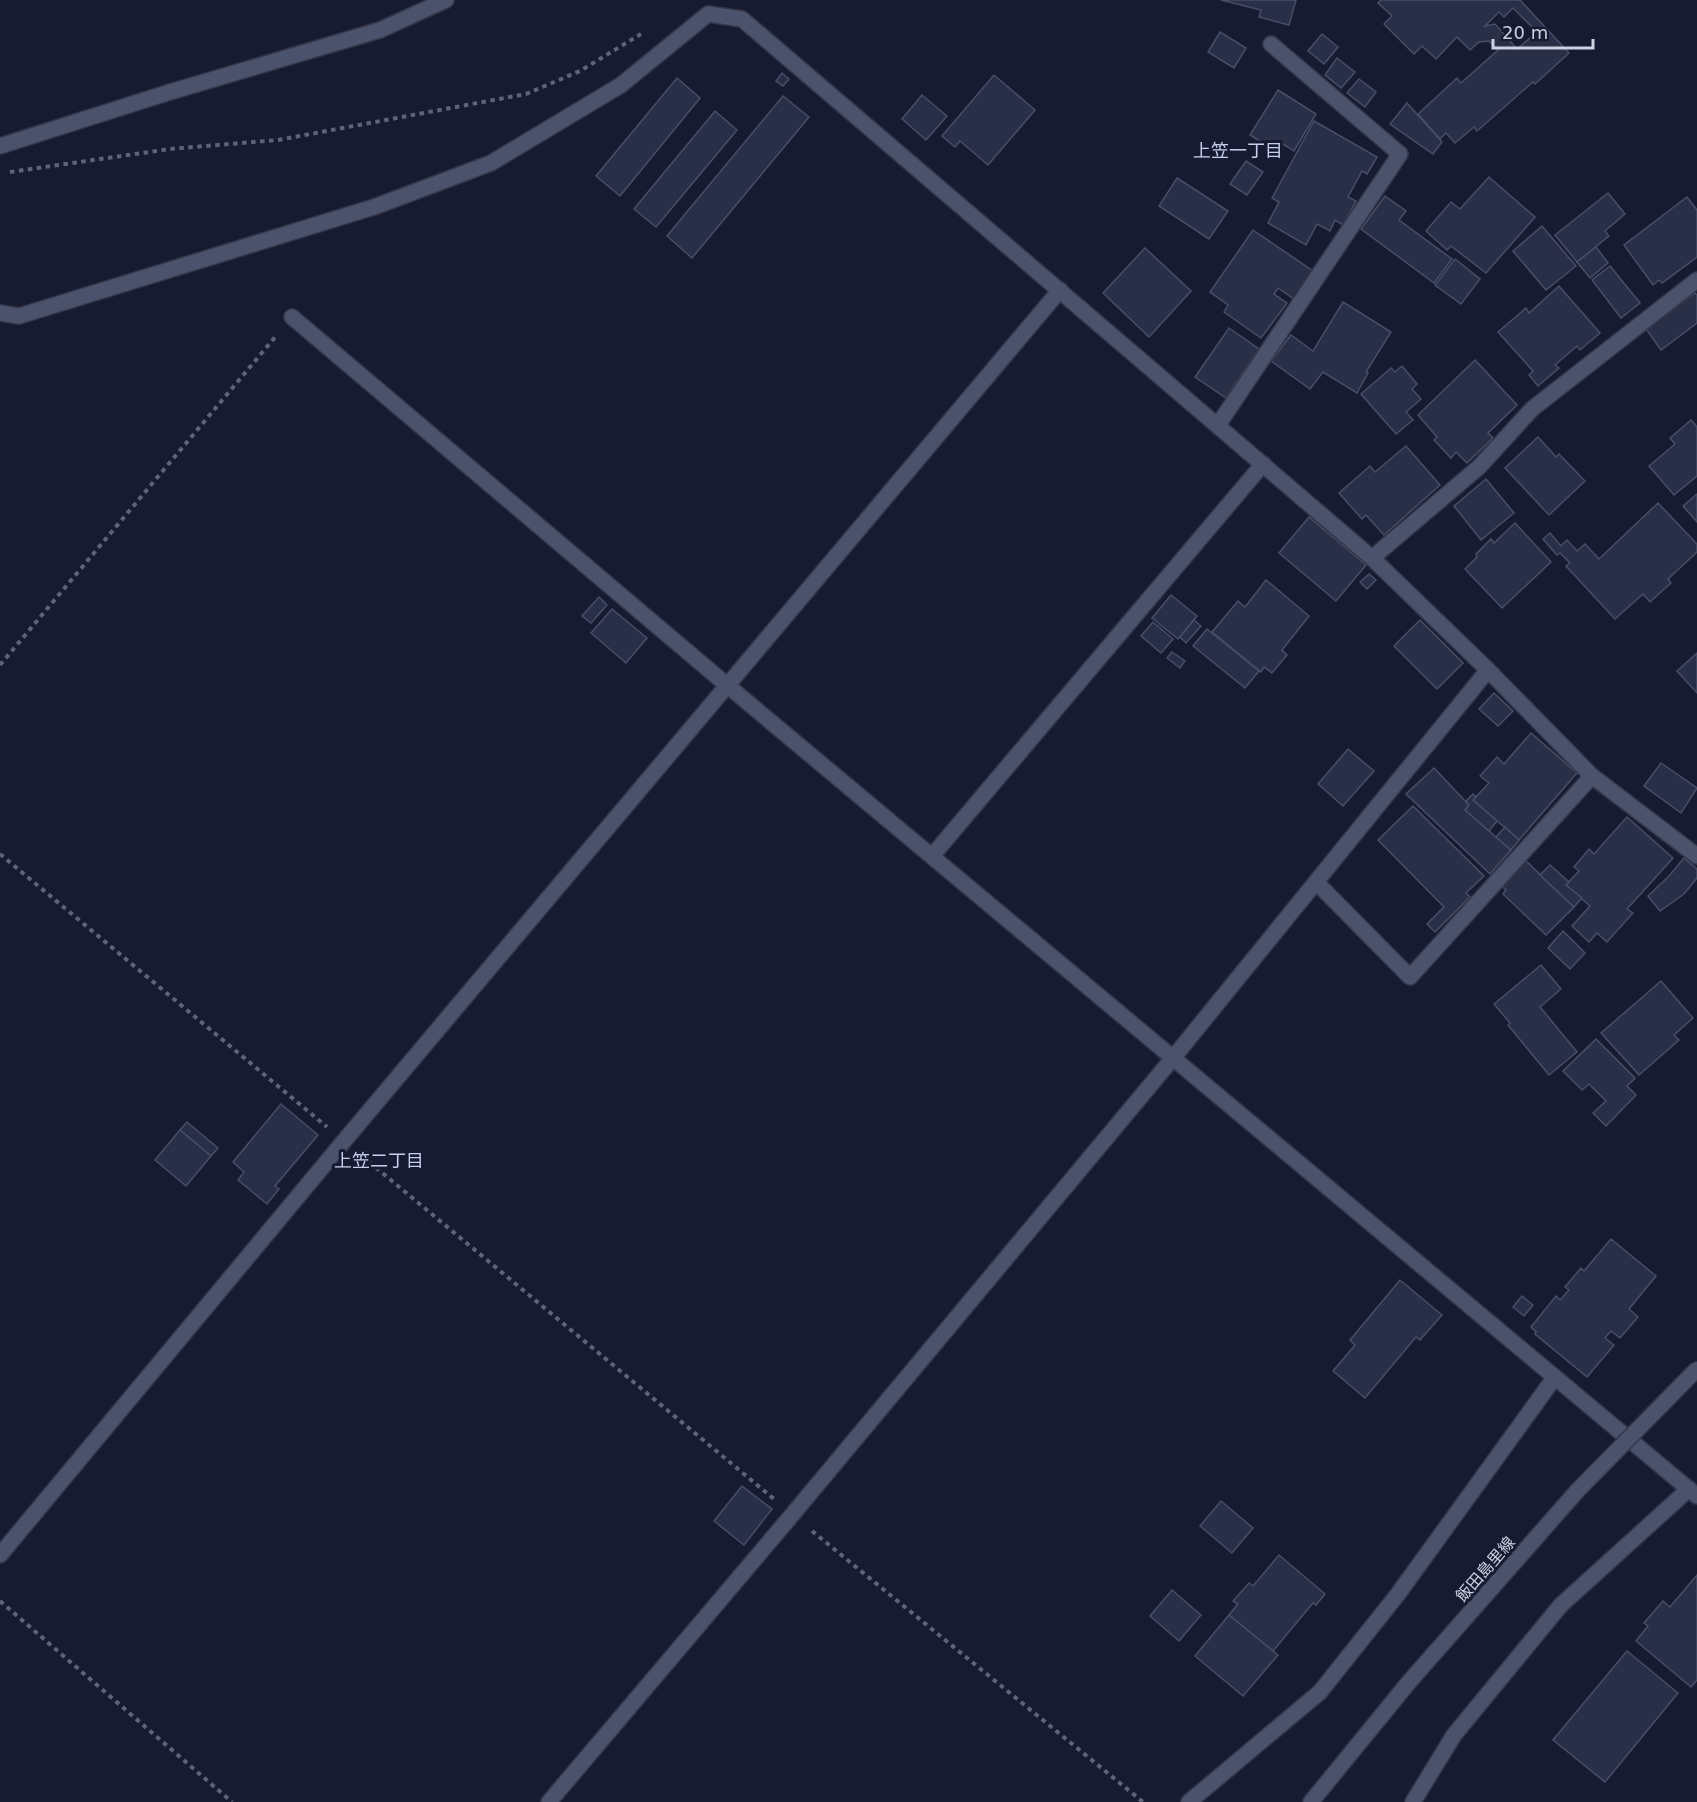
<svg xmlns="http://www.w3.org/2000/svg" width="1697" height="1802" font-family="'DejaVu Sans','Noto Sans JP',sans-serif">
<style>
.building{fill:#292f47;stroke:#474e68;stroke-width:1.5;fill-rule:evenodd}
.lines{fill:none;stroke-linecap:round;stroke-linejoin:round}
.street-casing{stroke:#343649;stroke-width:18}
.secondary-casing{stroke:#343649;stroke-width:18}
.path{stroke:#5f6377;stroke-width:4;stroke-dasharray:4.5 4.5;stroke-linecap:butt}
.street{stroke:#4b526c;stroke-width:15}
.secondary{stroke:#4b526c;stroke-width:15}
.secondary-bridge-casing{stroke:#343649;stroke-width:18;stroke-linecap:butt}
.secondary-bridge{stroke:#4b526c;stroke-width:15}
.labels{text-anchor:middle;stroke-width:6;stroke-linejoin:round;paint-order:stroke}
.street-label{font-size:16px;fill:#ccd0e0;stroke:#171b32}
.neighbourhood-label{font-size:18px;fill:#c7cfef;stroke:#171b32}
</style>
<rect width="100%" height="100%" fill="#171b32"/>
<g class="building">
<path d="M1221 0H1296L1289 25 1259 17 1261 10Z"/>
<path d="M1381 0H1520L1569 53 1535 84 1533 82 1477 131 1474 127 1455 143 1446 133 1440 139 1418 114 1457 78 1461 83 1498 50 1489 41 1479 42 1470 50 1457 37 1436 59 1422 46 1414 54 1384 24 1392 16 1378 3ZM1513 8 1537 32 1517 49 1495 24 1485 26 1499 12 1504 17Z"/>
<path d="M1220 32 1246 48 1234 68 1208 52Z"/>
<path d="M1322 34 1338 47 1324 64 1308 51Z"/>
<path d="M1337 58 1355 72 1341 88 1325 75Z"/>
<path d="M782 73 789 79 783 86 776 81Z"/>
<path d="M994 75 1035 110 988 165 960 141 955 147 942 136Z"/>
<path d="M677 78 700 98 620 196 596 176Z"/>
<path d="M1359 79 1376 92 1365 107 1347 93Z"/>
<path d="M1278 90 1316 114 1294 151 1283 144 1281 147 1269 140 1266 145 1250 135Z"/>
<path d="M922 95 947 116 926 140 902 119Z"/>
<path d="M783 96 809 117 692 258 667 236Z"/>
<path d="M1407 103 1442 142 1433 154 1390 124Z"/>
<path d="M715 111 737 130 656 227 634 209Z"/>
<path d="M1314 121 1377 157 1367 174 1362 171 1348 197 1356 201 1343 225 1335 220 1330 231 1317 224 1306 245 1268 223 1279 202 1272 198Z"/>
<path d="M1246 161 1263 172 1247 195 1230 184Z"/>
<path d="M1489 177 1535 217 1486 273 1451 246 1447 250 1426 231 1451 202 1460 209Z"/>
<path d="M1177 178 1228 211 1209 239 1159 206Z"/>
<path d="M1608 193 1625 214 1605 231 1609 236 1577 262 1555 235Z"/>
<path d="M1385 196 1406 211 1399 220 1452 259 1434 283 1361 229Z"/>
<path d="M1687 197 1697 210V257L1662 283 1659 280 1653 285 1624 245Z"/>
<path d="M1542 226 1576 266 1546 290 1513 251Z"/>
<path d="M1253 230 1313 271 1294 299 1278 288 1274 294 1287 303 1261 338 1224 312 1228 305 1210 292Z"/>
<path d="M1596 247 1608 263 1590 278 1577 262Z"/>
<path d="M1145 248 1191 291 1149 337 1103 293Z"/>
<path d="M1455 259 1480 279 1461 304 1435 285Z"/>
<path d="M1610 266 1640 303 1621 318 1592 280Z"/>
<path d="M1559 286 1600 333 1580 350 1577 346 1555 365 1559 368 1538 386 1529 375 1533 371 1498 332 1526 308 1529 313Z"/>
<path d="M1695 293 1697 295V323L1661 350 1646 329Z"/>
<path d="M1343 302 1391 332 1366 372 1368 373 1357 393 1323 372 1310 389 1271 361 1291 335 1313 351Z"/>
<path d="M1229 328 1259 349 1226 398 1195 377Z"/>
<path d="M1475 360 1517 405 1488 433 1493 438 1467 463 1456 452 1451 458 1434 440 1437 437 1418 415Z"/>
<path d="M1402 366 1417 384 1412 389 1421 399 1406 412 1413 420 1396 434 1361 394 1391 368 1395 372Z"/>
<path d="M1691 420 1697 427V476L1674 495 1649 466 1675 444 1670 438Z"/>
<path d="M1538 437 1556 457 1559 454 1585 481 1549 515 1505 468Z"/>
<path d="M1406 446 1440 485 1384 535 1366 515 1362 519 1339 493 1370 466 1375 472Z"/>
<path d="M1486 479 1514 513 1481 540 1454 506Z"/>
<path d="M1697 494V522L1683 506Z"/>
<path d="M1658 503 1697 544V552L1668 579 1671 583 1650 602 1643 594 1615 619 1566 566 1570 563 1560 553 1557 555 1543 539 1550 533 1561 546 1567 540 1577 551 1585 544 1599 559Z"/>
<path d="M1309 517 1366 565 1336 601 1279 553Z"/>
<path d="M1515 523 1551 562 1502 608 1465 569 1477 557 1476 554 1491 539 1494 543Z"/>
<path d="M1369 574 1376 580 1367 589 1360 582Z"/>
<path d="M1266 580 1309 616 1282 650 1287 655 1272 673 1264 667 1261 672 1212 632 1238 601 1245 607Z"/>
<path d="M1171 595 1197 616 1178 639 1152 618Z"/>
<path d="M599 597 607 605 591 623 582 616Z"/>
<path d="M612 609 647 638 626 663 591 633Z"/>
<path d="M1194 620 1201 626 1186 643 1180 637Z"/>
<path d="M1420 620 1463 663 1437 689 1394 646Z"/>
<path d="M1153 622 1173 639 1161 653 1141 636Z"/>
<path d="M1207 629 1259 671 1245 688 1193 646Z"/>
<path d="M1172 652 1185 661 1180 668 1167 658Z"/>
<path d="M1697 653V693L1677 671Z"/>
<path d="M1494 693 1513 711 1498 726 1479 709Z"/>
<path d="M1531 733 1577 773 1519 840 1473 800 1489 783 1480 776 1497 757 1504 764Z"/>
<path d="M1348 749 1374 771 1343 806 1318 784Z"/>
<path d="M1661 763 1697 788 1681 813 1644 786Z"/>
<path d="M1434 768 1469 805 1465 810 1511 850 1490 874 1406 794Z"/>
<path d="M1473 794 1476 797 1473 800 1497 821 1489 831 1465 810 1469 805 1466 801Z"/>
<path d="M1413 806 1484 876 1466 893 1470 897 1435 932 1427 924 1444 907 1378 840Z"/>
<path d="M1627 817 1673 858 1627 909 1633 913 1607 942 1597 933 1589 942 1572 926 1590 906 1566 885 1579 871 1574 867 1589 849 1594 854Z"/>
<path d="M1505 827 1519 840 1511 850 1496 837Z"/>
<path d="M1684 858 1697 869V878L1684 894 1660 911 1648 896 1669 876Z"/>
<path d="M1525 860 1574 907 1546 935 1503 894 1506 890 1501 885Z"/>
<path d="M1550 865 1569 882 1566 885 1582 898 1574 907 1540 875Z"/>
<path d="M1563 931 1585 953 1570 969 1548 948Z"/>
<path d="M1541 965 1561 989 1540 1007 1577 1052 1549 1075 1508 1025 1510 1023 1494 1004Z"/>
<path d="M1661 981 1693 1018 1674 1035 1679 1040 1639 1075 1601 1033Z"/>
<path d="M1596 1039 1635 1078 1627 1086 1636 1095 1606 1126 1593 1113 1606 1101 1589 1084 1582 1090 1563 1071Z"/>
<path d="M281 1104 318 1135 275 1186 279 1189 267 1204 238 1180 244 1172 233 1162Z"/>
<path d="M187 1122 218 1148 211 1156 180 1130Z"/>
<path d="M180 1130 211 1156 186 1186 155 1160Z"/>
<path d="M1611 1239 1656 1276 1629 1309 1638 1317 1620 1338 1611 1331 1605 1338 1614 1345 1587 1377 1535 1334 1536 1332 1531 1327 1556 1296 1560 1300 1569 1290 1565 1287 1581 1268 1584 1271Z"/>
<path d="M1400 1280 1442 1315 1420 1340 1416 1337 1365 1398 1333 1371 1355 1345 1350 1340Z"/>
<path d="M1522 1296 1533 1305 1524 1316 1513 1307Z"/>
<path d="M742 1486 772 1509 744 1545 714 1521Z"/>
<path d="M1221 1501 1253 1528 1232 1553 1200 1526Z"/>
<path d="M1279 1555 1325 1594 1316 1605 1313 1603 1273 1651 1229 1615 1238 1604 1233 1601 1249 1583 1253 1586Z"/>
<path d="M1697 1575V1680L1691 1687 1636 1641 1648 1626 1644 1623 1663 1601 1670 1607Z"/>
<path d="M1172 1590 1201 1615 1179 1641 1150 1616Z"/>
<path d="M1229 1615 1278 1655 1243 1696 1195 1656Z"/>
<path d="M1627 1651 1678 1693 1605 1782 1553 1740Z"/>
</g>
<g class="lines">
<defs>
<g id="street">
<path d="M0 146 170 92 380 30 446 0"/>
<path d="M0 313 19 316 374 207 491 163 621 85 708 14 742 19 1372 558 1488 670 1592 776 1697 856"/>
<path d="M292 317 728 686 1697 1496"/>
<path d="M1218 425 1400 154 1271 44"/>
<path d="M1372 558 1479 467 1532 409 1697 280"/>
<path d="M932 856 1263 464"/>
<path d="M1316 882 1410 977 1592 776"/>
<path d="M0 1555 344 1141 1060 290"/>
<path d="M549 1802 792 1515 1173 1058 1488 670"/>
<path d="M1189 1802 1320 1692 1398 1594 1555 1377"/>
<path d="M1413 1802 1454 1735 1561 1605 1689 1489"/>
</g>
<path id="secondary" d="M1311 1802 1409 1682"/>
</defs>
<use href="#street" class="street-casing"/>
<use href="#secondary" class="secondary-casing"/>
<g class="path">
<path d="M10 172 170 149 278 140 526 94 580 71 641 34"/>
<path d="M0 665 276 336"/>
<path d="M0 854 327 1127"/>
<path d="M362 1156 774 1499"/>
<path d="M812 1531 1143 1802"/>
<path d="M0 1601 232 1802"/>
</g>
<use href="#street" class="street"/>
<use href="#secondary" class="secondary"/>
<defs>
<path id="secondary-bridge" d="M1409 1682 1578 1490 1697 1369"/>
</defs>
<use href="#secondary-bridge" class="secondary-bridge-casing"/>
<use href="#secondary-bridge" class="secondary-bridge"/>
</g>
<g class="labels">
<g class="street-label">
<text transform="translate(1485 1569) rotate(-49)" y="6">飯田島里線</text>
</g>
<g class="neighbourhood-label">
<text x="1238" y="157">上笠一丁目</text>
<text x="379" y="1167">上笠二丁目</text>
</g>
</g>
<path d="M1493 39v9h100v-9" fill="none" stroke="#ccd0e0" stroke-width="3"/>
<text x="1502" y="39" font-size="18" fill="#ccd0e0" stroke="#171b32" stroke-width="4.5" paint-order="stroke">20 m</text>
</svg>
